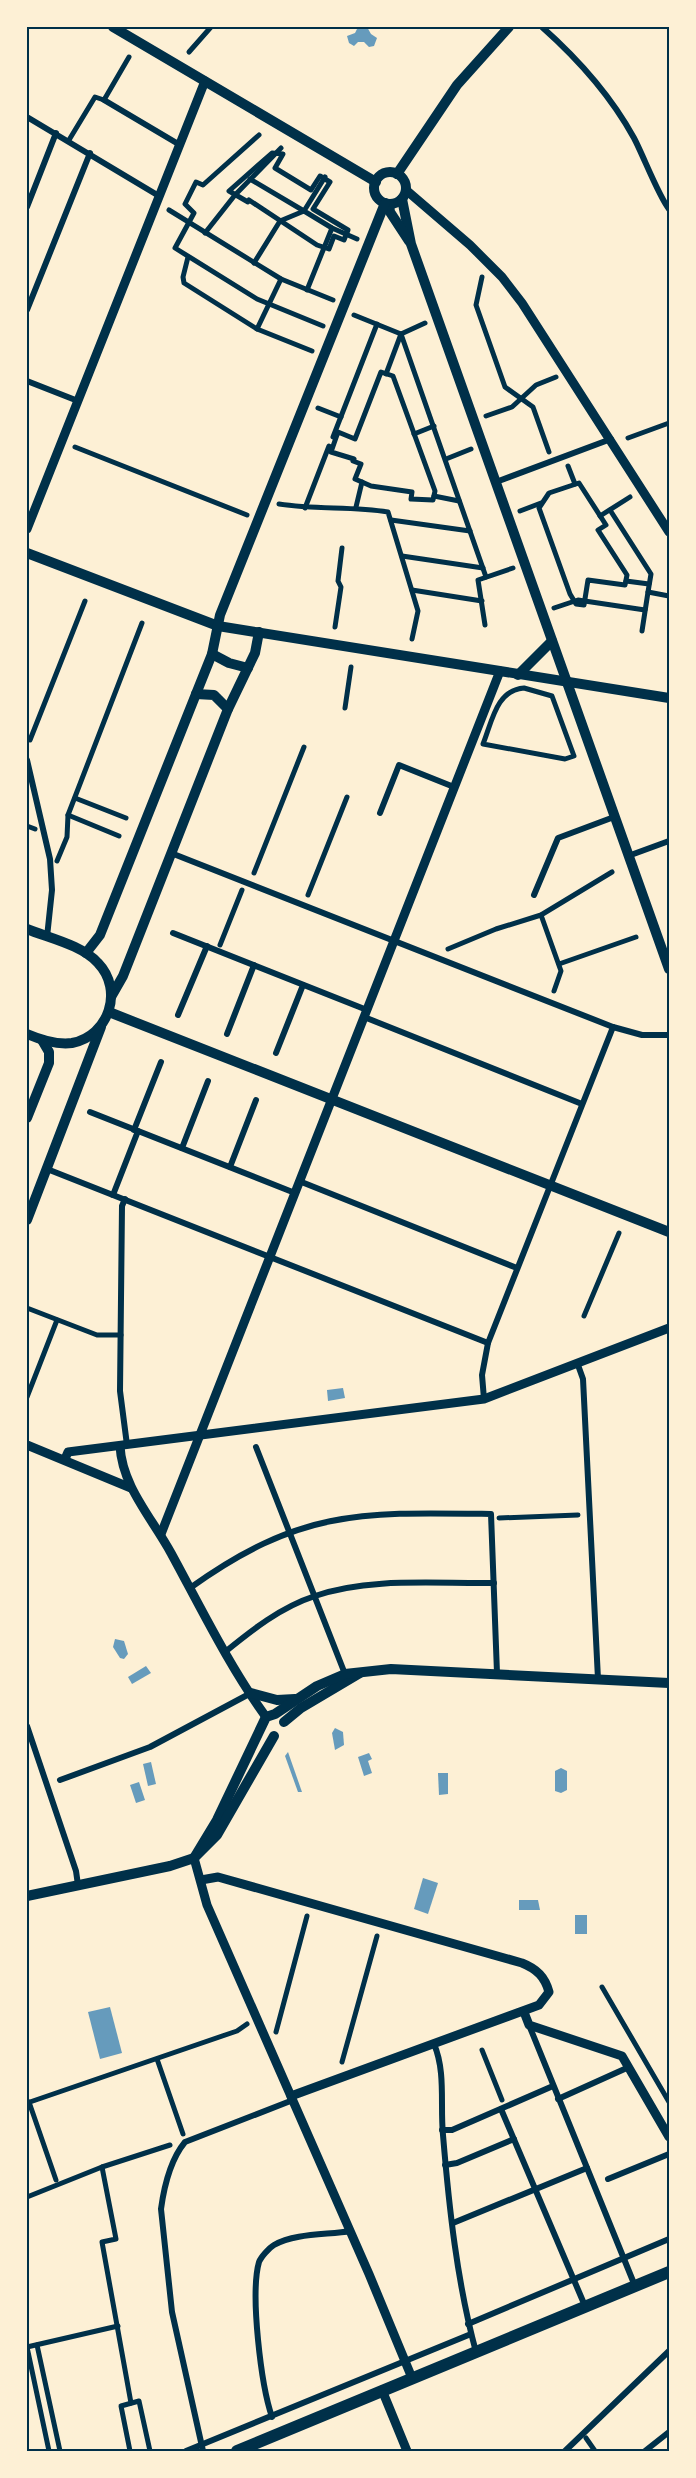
<svg xmlns="http://www.w3.org/2000/svg" width="696" height="2478" font-family="'DejaVu Sans',sans-serif">
<style>
.water{fill:#669bbc}
.lines{fill:none;stroke-linecap:round;stroke-linejoin:round}
.pedestrian{stroke:#003049;stroke-width:5}
.minor{stroke:#003049;stroke-width:6}
.tertiary{stroke:#003049;stroke-width:9}
.secondary{stroke:#003049;stroke-width:10}
.primary{stroke:#003049;stroke-width:12}
.neatline{fill:none;stroke:#003049;stroke-width:2}
</style>
<rect width="100%" height="100%" fill="#fdf0d5"/>
<g class="water">
<path d="M358 27H367L371 34 377 38 374 46 369 47 364 42H358L354 46 349 43 347 36 355 33Z"/>
<path d="M343 1388 345 1398 328 1401 327 1390Z"/>
<path d="M115 1639 124 1641 128 1654 124 1659 120 1658 113 1647Z"/>
<path d="M146 1666 151 1673 132 1684 128 1677Z"/>
<path d="M335 1728 343 1732 344 1745 335 1750 332 1733Z"/>
<path d="M288 1752 302 1792H298L285 1756Z"/>
<path d="M369 1753 372 1759 368 1761 372 1773 364 1776 358 1757Z"/>
<path d="M151 1762 156 1784 148 1786 143 1764Z"/>
<path d="M561 1768 567 1771V1790L561 1793 555 1791V1771Z"/>
<path d="M438 1773H448V1794L439 1795Z"/>
<path d="M139 1782 145 1800 136 1803 130 1785Z"/>
<path d="M423 1878 438 1883 428 1914 414 1909Z"/>
<path d="M519 1900H538L540 1910H519Z"/>
<rect x="575" y="1915" width="12" height="19"/>
<path d="M110 2007 122 2053 100 2059 88 2012Z"/>
</g>
<g class="lines">
<g class="pedestrian">
<path d="M189 52 211 27"/>
<path d="M259 135 203 185 196 182 185 204 194 213 175 248 257 299 323 326"/>
<path d="M69 140 95 97 104 100 129 57"/>
<path d="M272 153 283 154 275 168 311 190 320 176 330 182 313 209 348 230 344 240 334 236 329 249 317 245 249 200 248 202 229 191Z"/>
<path d="M325 177 304 211 332 228 357 239"/>
<path d="M250 179 304 211"/>
<path d="M169 210 281 279 333 300"/>
<path d="M205 233 235 195 281 148"/>
<path d="M188 257 183 277 184 283 257 329 312 351"/>
<path d="M254 263 280 221 304 211"/>
<path d="M482 277 476 305 505 387 533 407 549 452"/>
<path d="M307 290 332 228"/>
<path d="M354 315 401 334 425 323"/>
<path d="M257 329 281 279"/>
<path d="M401 334 486 577"/>
<path d="M381 372 393 376 435 491 433 500 411 499 412 492 371 486 355 479 361 464 353 461 354 459 331 452 338 432 355 439Z"/>
<path d="M386 374 401 334"/>
<path d="M318 408 341 417"/>
<path d="M486 416 512 407 536 385 556 377"/>
<path d="M414 434 434 426"/>
<path d="M333 437 377 324"/>
<path d="M628 438 669 423"/>
<path d="M75 447 247 515"/>
<path d="M446 459 471 449"/>
<path d="M568 466 575 484"/>
<path d="M579 483 606 525 598 530 627 575 625 585 588 580 584 605 576 604 570 594 539 508 549 493Z"/>
<path d="M434 496 459 501"/>
<path d="M279 504C316 510 352 506 388 512L418 611 412 639"/>
<path d="M356 507 362 482"/>
<path d="M305 508 329 446"/>
<path d="M610 510 651 574 648 592"/>
<path d="M520 511 541 503"/>
<path d="M600 516 630 497"/>
<path d="M391 520 470 531"/>
<path d="M402 556 483 568"/>
<path d="M626 581 649 584"/>
<path d="M412 590 482 601"/>
<path d="M554 608 578 600 645 610"/>
<path d="M485 625 478 580 513 568"/>
<path d="M335 627 341 587 338 581 342 548"/>
<path d="M642 631 648 592 669 596"/>
<path d="M524 688 552 696 574 756 565 759 483 744C492 722 496 690 524 688Z"/>
<path d="M345 708 351 667"/>
<path d="M30 740 85 601"/>
<path d="M75 798 126 818"/>
<path d="M68 815 119 836"/>
<path d="M27 826 35 829"/>
<path d="M57 861 67 837 68 815 142 623"/>
<path d="M254 873 304 747"/>
<path d="M308 895 347 797"/>
<path d="M541 915 561 971 554 991"/>
<path d="M220 945 242 890"/>
<path d="M448 949 496 929 541 915 612 872"/>
<path d="M559 964 636 937"/>
<path d="M27 1308 97 1335H121"/>
<path d="M584 1316 619 1233"/>
<path d="M27 1397 57 1320"/>
<path d="M499 1518 578 1515"/>
<path d="M602 1987 669 2102"/>
<path d="M276 2032 307 1916"/>
<path d="M482 2050 502 2100"/>
<path d="M157 2059 183 2134"/>
<path d="M342 2062 377 1936"/>
<path d="M29 2102 56 2180"/>
<path d="M27 2103 237 2031 247 2024"/>
<path d="M102 2167 116 2239 102 2242 131 2403"/>
<path d="M27 2197 102 2167 170 2145"/>
<path d="M37 2345 60 2451"/>
<path d="M27 2347 49 2451"/>
<path d="M27 2347 118 2326"/>
<path d="M586 2438 595 2451"/>
<path d="M130 2451 121 2406 139 2401 150 2451"/>
</g>
<g class="minor">
<path d="M542 27C578 59 611 96 634 138 643 155 659 197 669 209"/>
<path d="M104 100 180 145"/>
<path d="M27 117 159 196"/>
<path d="M27 207 56 133"/>
<path d="M27 310 90 153"/>
<path d="M27 381 78 401"/>
<path d="M496 482 611 439"/>
<path d="M27 760 50 859 52 890 47 937"/>
<path d="M380 813 399 765 454 787"/>
<path d="M171 853 613 1027 642 1035H669"/>
<path d="M628 856 669 841"/>
<path d="M534 895 558 838 614 817"/>
<path d="M173 933 367 1010"/>
<path d="M178 1015 207 946"/>
<path d="M364 1017 582 1104"/>
<path d="M227 1034 254 965"/>
<path d="M276 1053 303 985"/>
<path d="M90 1112 295 1193"/>
<path d="M134 1130 161 1062"/>
<path d="M182 1148 208 1081"/>
<path d="M230 1167 256 1100"/>
<path d="M47 1169 488 1343"/>
<path d="M299 1181 517 1268"/>
<path d="M113 1195 138 1131"/>
<path d="M125 1199 122 1206 120 1391 127 1445"/>
<path d="M578 1365 583 1379 598 1679"/>
<path d="M484 1399 482 1375 488 1343 613 1027"/>
<path d="M256 1447 345 1674"/>
<path d="M190 1588C300 1509 362 1512 491 1514L497 1673"/>
<path d="M225 1652C252 1630 281 1607 315 1596 370 1577 436 1584 494 1583"/>
<path d="M27 1726 76 1871 78 1885"/>
<path d="M60 1780 150 1747 251 1693"/>
<path d="M529 2025 635 2286"/>
<path d="M434 2044C446 2072 440 2105 443 2135 449 2207 457 2282 476 2352"/>
<path d="M558 2099 629 2067"/>
<path d="M501 2109 585 2306"/>
<path d="M442 2130H452L553 2086"/>
<path d="M445 2165 457 2163 514 2139"/>
<path d="M608 2179 669 2154"/>
<path d="M453 2223 587 2168"/>
<path d="M468 2324 669 2239"/>
<path d="M272 2417C261 2385 250 2294 259 2262 261 2257 269 2248 274 2245 295 2233 327 2235 351 2231"/>
<path d="M186 2451 471 2334"/>
<path d="M203 2451 172 2312 161 2209C164 2187 171 2159 185 2142L293 2100"/>
<path d="M565 2451 669 2351"/>
<path d="M645 2451 669 2432"/>
</g>
<g class="tertiary">
<path d="M406 190 470 245 502 277 522 303 669 532"/>
<path d="M27 529 205 81"/>
<path d="M27 1445 131 1488"/>
<path d="M120 1446C122 1486 152 1518 171 1553 201 1608 229 1666 266 1717"/>
<path d="M65 1459 68 1452 484 1399 669 1328"/>
<path d="M161 1534 500 671"/>
<path d="M194 1858 207 1905 369 2274 412 2378"/>
<path d="M201 1880 218 1877 522 1963C537 1969 545 1977 549 1992L539 2005 291 2096"/>
<path d="M524 2012 529 2025 622 2056 669 2137"/>
<path d="M382 2390 407 2451"/>
</g>
<g class="secondary">
<path d="M113 27 376 182"/>
<circle cx="390" cy="188" r="16"/>
<path d="M397 174 457 85 509 27"/>
<path d="M402 199 411 244 669 969"/>
<path d="M389 204 390 212 409 241"/>
<path d="M27 553 218 626 669 698"/>
<path d="M212 654 229 663 248 668"/>
<path d="M518 675 552 641"/>
<path d="M196 694 214 695 228 709"/>
<path d="M27 929C49 938 82 945 98 963 124 990 109 1036 72 1043 56 1045 41 1040 27 1034"/>
<path d="M86 953 100 935 196 694 212 654 220 615 385 203"/>
<path d="M111 997 123 976 228 709 255 653 259 632"/>
<path d="M109 1012 669 1232"/>
<path d="M27 1118 49 1063V1052L42 1040"/>
<path d="M27 1220 101 1027"/>
<path d="M251 1693 277 1700 295 1699"/>
<path d="M284 1722 301 1708 360 1673"/>
<path d="M194 1858 217 1820 266 1717 275 1714 317 1686 345 1674 391 1669 669 1683"/>
<path d="M27 1896 170 1866 194 1858 217 1835 274 1736"/>
</g>
<path class="primary" d="M237 2451 669 2272"/>
</g>
<rect width="696" height="2478" fill="none" stroke="#fdf0d5" stroke-width="57"/>
<rect x="28" y="28" width="640" height="2422" class="neatline"/>
</svg>
